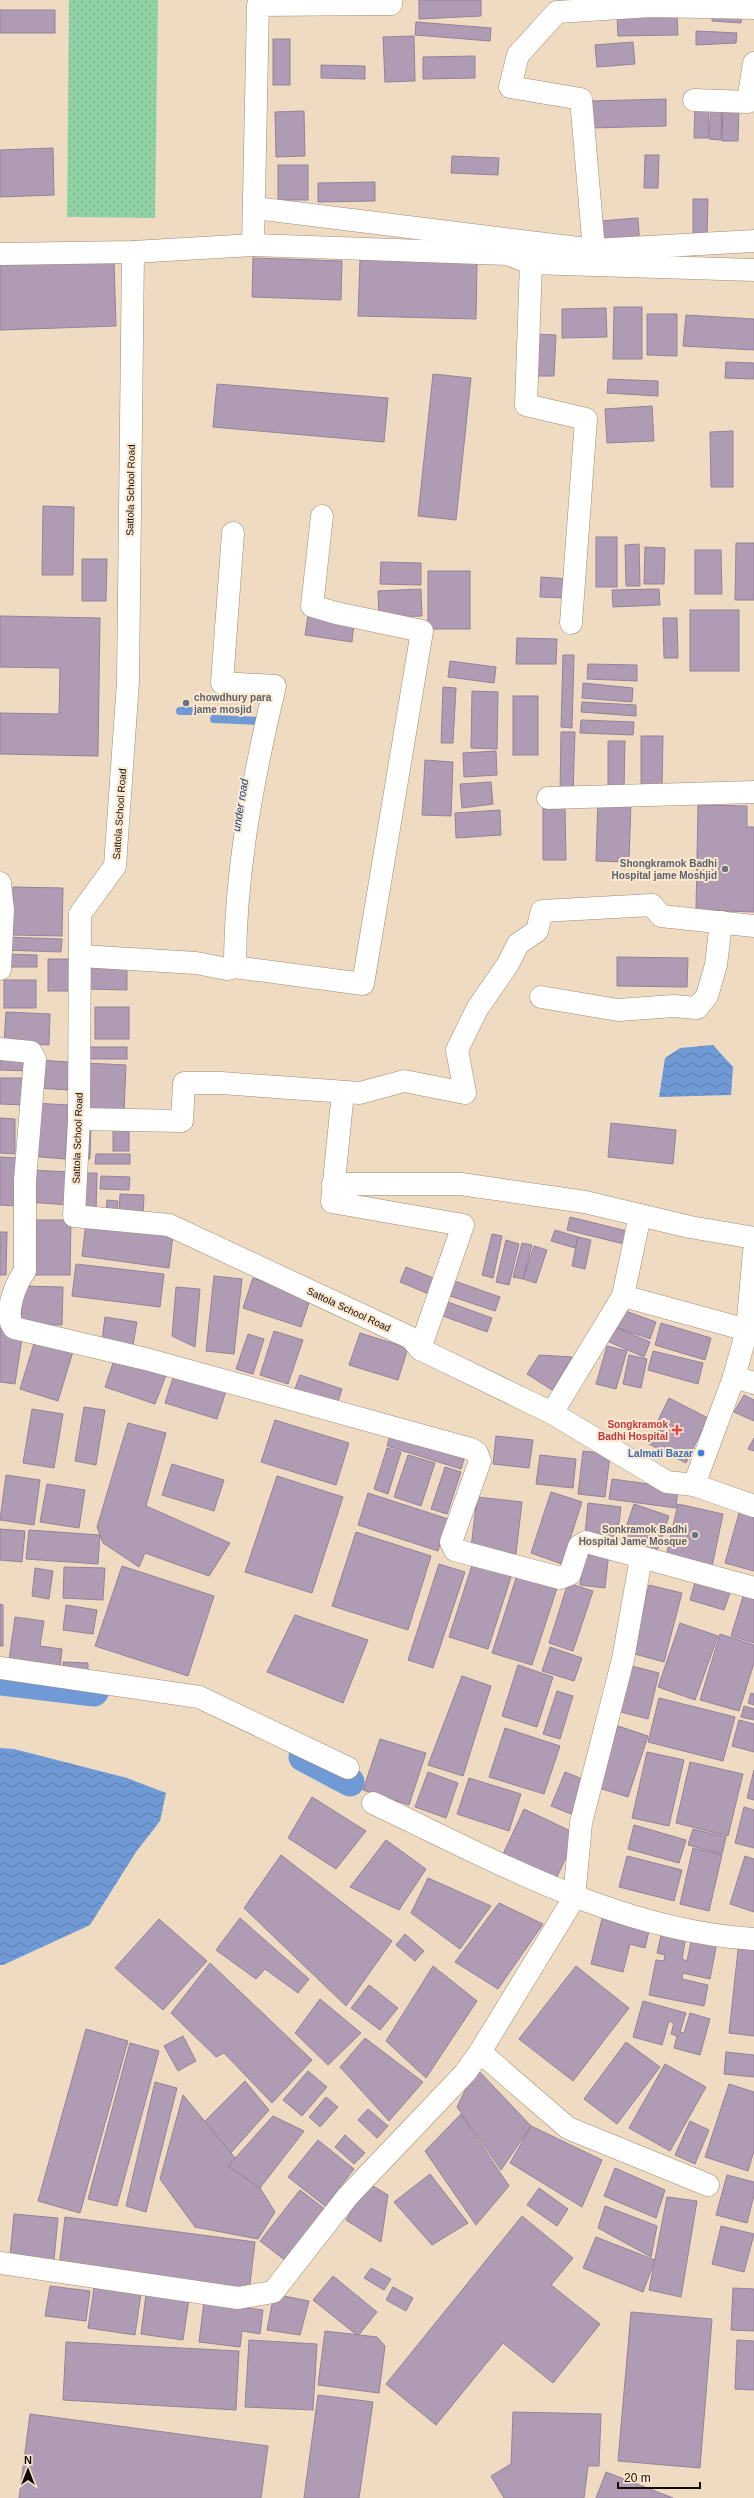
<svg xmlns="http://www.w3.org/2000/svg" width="754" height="2498" font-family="Helvetica,sans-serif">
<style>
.grass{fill:url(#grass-dots)}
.water{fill:url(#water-waves)}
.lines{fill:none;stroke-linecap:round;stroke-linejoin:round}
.stream{stroke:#709ad6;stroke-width:8}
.canal{stroke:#709ad6;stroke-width:29}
.building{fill:#af9cb4;stroke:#95829a}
.minor-casing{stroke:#9e8c74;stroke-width:23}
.minor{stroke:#fff;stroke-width:22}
.worship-dot{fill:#6b7280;stroke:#fbe8ce;stroke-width:1.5}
.health-dot{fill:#e0444e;stroke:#fbe8ce;stroke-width:1.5}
.shop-dot{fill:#3f7fe0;stroke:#fbe8ce;stroke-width:1.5}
.labels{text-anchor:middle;stroke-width:4;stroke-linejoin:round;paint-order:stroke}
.street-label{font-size:10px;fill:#110b04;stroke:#fbe8ce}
.worship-label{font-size:10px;font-weight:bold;fill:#5b616d;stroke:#fbe8ce;text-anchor:end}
.health-label{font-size:10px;font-weight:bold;fill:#be3a42;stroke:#fbe8ce;text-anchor:end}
.shop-label{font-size:10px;font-weight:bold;fill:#366cbe;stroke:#fbe8ce;text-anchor:end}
.water-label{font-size:11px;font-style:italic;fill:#0c4289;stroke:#fbe8ce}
</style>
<defs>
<pattern id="grass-dots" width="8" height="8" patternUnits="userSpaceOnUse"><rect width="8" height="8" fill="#90d2a5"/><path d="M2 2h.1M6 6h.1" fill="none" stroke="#7bb38c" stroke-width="1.8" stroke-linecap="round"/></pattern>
<pattern id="water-waves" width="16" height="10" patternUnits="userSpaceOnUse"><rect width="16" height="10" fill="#709ad6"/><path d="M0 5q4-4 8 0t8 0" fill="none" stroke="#5b7cab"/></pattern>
</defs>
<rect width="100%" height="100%" fill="#eedbc1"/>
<path class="grass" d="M69 0H158L155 218 67 217Z"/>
<g class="water">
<path d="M713 1045 733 1067 731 1095 659 1097 665 1058 680 1048Z"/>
<path d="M0 1748 14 1749 127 1778 166 1793 160 1821 136 1852 90 1925 3 1965H0Z"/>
</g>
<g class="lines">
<g class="stream">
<path d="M180 711H213"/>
<path d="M214 719 265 721"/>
</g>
<g class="canal">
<path d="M0 1681 94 1692"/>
<path d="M303 1757 350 1782"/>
</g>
</g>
<g class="building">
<path d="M419 0H481V16L419 19Z"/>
<rect x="0" y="10" width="55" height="23"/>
<path d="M713 11 742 13 741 23 712 21Z"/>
<path d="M677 15 678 35 618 36 617 16Z"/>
<path d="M416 22 491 28 490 41 415 35Z"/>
<path d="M696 31 737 33 736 43 696 45Z"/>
<path d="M414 36 415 81 385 82 383 37Z"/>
<rect x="273" y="39" width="17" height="46"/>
<path d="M633 42 635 64 597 67 595 45Z"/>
<path d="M475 56V78L423 79V57Z"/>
<path d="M321 65 365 66V79L321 78Z"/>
<path d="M666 99V126L591 128 590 101Z"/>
<path d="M695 101H709L708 138H694Z"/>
<path d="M711 102H722L721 140 709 139Z"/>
<path d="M723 106H739L738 141H722Z"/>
<path d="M304 111 305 156 276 157 275 112Z"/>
<path d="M53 148 54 195 0 197V150Z"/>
<path d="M645 155H659L658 188H644Z"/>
<path d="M452 156 499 158 498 175 451 173Z"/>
<rect x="278" y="165" width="30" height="35"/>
<path d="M375 182V201L318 202V183Z"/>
<path d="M693 199H708L707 237H693Z"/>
<path d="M638 218 640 248 601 250 600 221Z"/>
<path d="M253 258 342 261 341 300 252 297Z"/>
<path d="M114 260 116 326 0 330V263Z"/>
<path d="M360 260 477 262 476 319 358 316Z"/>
<path d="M614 307H642V359H613Z"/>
<path d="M606 308 607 337 562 338V309Z"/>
<path d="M647 314H677V356L647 355Z"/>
<path d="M686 315 754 319V350L683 346Z"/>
<path d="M535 334 556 335 554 376H533Z"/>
<path d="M726 362 754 363V379L725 378Z"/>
<path d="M433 374 471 378 456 520 418 516Z"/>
<path d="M608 379 658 381V396L607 393Z"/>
<path d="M217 384 388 398 384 442 213 427Z"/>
<path d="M652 406 654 441 607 443 605 409Z"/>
<path d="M733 431V487H711L710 432Z"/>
<path d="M43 506 74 507 73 575H42Z"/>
<rect x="596" y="537" width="21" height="50"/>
<path d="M736 543H754V600H735Z"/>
<path d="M639 544 640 586H626L625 545Z"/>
<path d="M645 547 665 548 664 584H644Z"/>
<path d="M695 550H721L722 594H695Z"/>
<path d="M82 559H107L106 601H82Z"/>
<path d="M381 562 421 563V585L380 584Z"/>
<rect x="428" y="571" width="42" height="58"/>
<path d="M541 577 570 579 568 598 540 597Z"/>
<path d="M421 589 422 616 379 617 378 591Z"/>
<path d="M659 589 660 605 613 607 612 590Z"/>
<rect x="690" y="610" width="49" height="61"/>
<path d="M0 616 100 618 98 756 0 754V713L59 714 60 668 0 667Z"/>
<path d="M308 616 354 623 352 642 305 635Z"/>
<path d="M663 618H677L678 658H664Z"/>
<path d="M517 638 557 639 556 664H516Z"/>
<path d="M563 655H574L572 728 561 727Z"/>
<path d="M450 661 496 667 494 683 448 677Z"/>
<path d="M588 664 637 665V681L587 679Z"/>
<path d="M583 683 633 688 632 702 582 698Z"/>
<path d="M443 687 456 688 453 743H441Z"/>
<path d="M472 691 498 692 497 749 471 748Z"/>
<rect x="513" y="696" width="25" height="59"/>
<path d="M582 702 636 705V716L581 712Z"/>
<path d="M581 720 634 722 633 735 580 733Z"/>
<path d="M561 732H575L573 794H560Z"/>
<path d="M641 736H663L662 790H641Z"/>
<path d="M608 741H625L624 790H608Z"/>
<path d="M496 751 497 775 464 777 463 753Z"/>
<path d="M425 760 453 762 451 816 422 815Z"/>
<path d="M491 782 493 804 462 808 460 784Z"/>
<path d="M598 800 631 801 629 862 596 861Z"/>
<path d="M543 804H565L566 860H543Z"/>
<path d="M698 805 747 806V827H754V912L696 910Z"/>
<path d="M500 810 501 835 456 838 455 813Z"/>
<path d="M13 887 63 888 62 936 13 935Z"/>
<path d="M4 937 62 939 61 952 3 950Z"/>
<path d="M8 954 37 955V967H8Z"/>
<path d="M617 957 688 958 687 987 617 986Z"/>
<path d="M48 959H76L75 991H48Z"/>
<path d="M88 961H127V990L87 989Z"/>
<rect x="4" y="980" width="32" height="28"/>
<rect x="95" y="1007" width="34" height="32"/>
<path d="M6 1012 50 1014 49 1045 4 1043Z"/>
<rect x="87" y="1047" width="40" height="12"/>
<path d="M0 1054H30L29 1071 0 1070Z"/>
<path d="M38 1060 69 1062 68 1090 37 1088Z"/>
<path d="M85 1063 126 1065 124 1112 83 1110Z"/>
<path d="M0 1078H27L26 1105 0 1104Z"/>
<path d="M32 1103 69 1105 65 1159 29 1156Z"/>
<path d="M0 1118 15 1119V1154L0 1153Z"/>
<path d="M611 1123 676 1130 673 1164 608 1157Z"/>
<path d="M83 1124 91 1125 90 1159 82 1158Z"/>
<rect x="113" y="1124" width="16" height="27"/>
<path d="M96 1154H130V1164H95Z"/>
<path d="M0 1157 17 1158V1206L0 1205Z"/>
<path d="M29 1170 72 1172 70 1205 27 1202Z"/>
<path d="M82 1173H97L96 1212H80Z"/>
<path d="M101 1176 130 1177 129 1190 100 1189Z"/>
<path d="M120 1194 144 1195 143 1218 119 1216Z"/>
<path d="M107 1200 118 1201 117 1216 106 1215Z"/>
<path d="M570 1217 631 1232 628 1245 567 1230Z"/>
<path d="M33 1220H71L70 1275H33Z"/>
<path d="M86 1223 173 1235 169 1268 82 1256Z"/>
<path d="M555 1230 578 1237 575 1248 551 1241Z"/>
<path d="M0 1232H7L6 1275H0Z"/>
<path d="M492 1234 502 1236 493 1278 482 1275Z"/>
<path d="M578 1237 591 1240 585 1269 572 1266Z"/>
<path d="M506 1240 519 1244 509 1285 496 1282Z"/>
<path d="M522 1243 532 1245 523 1279 513 1277Z"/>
<path d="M534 1246 547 1250 536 1283 523 1279Z"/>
<path d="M76 1264 164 1274 160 1307 72 1296Z"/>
<path d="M406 1267 443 1282 436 1297 400 1282Z"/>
<path d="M214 1276 242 1279 234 1354 206 1351Z"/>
<path d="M253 1278 311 1297 301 1327 243 1308Z"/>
<path d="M452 1280 500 1297 495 1311 447 1295Z"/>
<path d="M22 1286 63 1287 62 1325 21 1324Z"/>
<path d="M176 1287 200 1289 195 1347 172 1336Z"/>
<path d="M445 1301 492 1318 487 1332 440 1315Z"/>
<path d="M620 1309 656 1322 650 1339 613 1326Z"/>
<path d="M105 1317 137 1322 133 1345 102 1340Z"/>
<path d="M661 1323 711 1338 705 1360 655 1345Z"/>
<path d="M613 1326 650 1342 644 1357 607 1341Z"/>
<path d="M0 1328 23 1332 15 1384 0 1382Z"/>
<path d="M274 1331 303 1340 288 1384 260 1375Z"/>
<path d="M360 1333 408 1348 398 1380 349 1365Z"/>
<path d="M248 1334 264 1339 253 1374 236 1369Z"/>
<path d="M36 1337 74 1348 58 1401 20 1389Z"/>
<path d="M607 1346 627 1351 616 1389 596 1384Z"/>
<path d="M653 1351 703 1363 698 1384 648 1370Z"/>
<path d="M539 1355 572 1357 552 1390 527 1374Z"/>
<path d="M629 1355 647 1359 641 1388 623 1384Z"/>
<path d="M115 1357 166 1375 155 1404 105 1387Z"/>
<path d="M175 1371 227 1388 217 1419 165 1403Z"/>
<path d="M300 1375 342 1389 338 1402 295 1389Z"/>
<path d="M744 1395 754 1400V1421L734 1412Z"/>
<path d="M669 1398 708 1418 686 1463 647 1443Z"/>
<path d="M84 1407 105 1410 96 1465 75 1461Z"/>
<path d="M32 1409 63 1414 54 1468 23 1463Z"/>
<path d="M275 1420 349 1443 336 1485 261 1462Z"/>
<path d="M128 1423 166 1433 146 1506 230 1543 209 1576 145 1553 139 1567 103 1543 97 1527Z"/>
<path d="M391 1432 465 1456 461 1469 387 1446Z"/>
<path d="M496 1436 533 1440 529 1468 493 1464Z"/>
<path d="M754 1438V1451L748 1449Z"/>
<path d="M387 1448 401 1452 388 1494 374 1489Z"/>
<path d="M583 1451 610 1454 605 1497 578 1494Z"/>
<path d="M408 1455 435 1463 421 1506 394 1497Z"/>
<path d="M540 1455 576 1459 573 1488 536 1484Z"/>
<path d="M172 1464 224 1480 214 1511 162 1495Z"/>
<path d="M445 1467 461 1472 447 1514 431 1509Z"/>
<path d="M6 1475 40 1480 34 1525 0 1520Z"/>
<path d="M277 1476 343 1497 312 1593 245 1572Z"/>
<path d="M612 1479 678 1488 676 1508 609 1499Z"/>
<path d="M47 1484 85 1490 79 1528 40 1522Z"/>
<path d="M551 1492 582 1502 562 1564 531 1553Z"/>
<path d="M368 1493 448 1519 438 1551 358 1525Z"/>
<path d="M477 1497 522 1502 516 1554 471 1548Z"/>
<path d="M588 1503 621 1507 617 1539 585 1535Z"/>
<path d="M634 1504 669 1516 656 1554 621 1542Z"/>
<path d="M678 1504 723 1514 712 1567 666 1556Z"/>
<path d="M741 1506 754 1510V1571L725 1563Z"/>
<path d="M0 1529 25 1531 22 1562 0 1560Z"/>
<path d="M29 1530 100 1535 98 1564 26 1559Z"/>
<path d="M356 1532 431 1556 408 1630 332 1606Z"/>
<path d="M584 1549 609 1552 605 1588 580 1585Z"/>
<path d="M473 1562 512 1574 488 1649 449 1637Z"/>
<path d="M439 1564 465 1572 433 1668 408 1660Z"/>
<path d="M122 1566 214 1596 188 1676 95 1646Z"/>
<path d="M64 1567 105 1568 103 1600 63 1598Z"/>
<path d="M35 1568 53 1571 49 1599 32 1596Z"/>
<path d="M519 1569 559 1582 532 1665 492 1653Z"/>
<path d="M696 1579 731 1590 724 1610 690 1600Z"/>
<path d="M568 1583 593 1591 573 1651 549 1643Z"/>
<path d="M649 1585 682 1593 664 1662 631 1653Z"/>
<path d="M745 1590 754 1593V1643L731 1636Z"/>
<path d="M0 1604 3 1605V1646H0Z"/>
<path d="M66 1605 97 1610 93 1634 63 1630Z"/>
<path d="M295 1615 368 1640 343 1703 267 1672Z"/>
<path d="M15 1617 44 1621 40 1646 62 1649 60 1667 9 1660Z"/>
<path d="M680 1623 718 1636 695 1700 658 1687Z"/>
<path d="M720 1634 754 1645V1663L739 1711 700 1700Z"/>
<path d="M550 1647 582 1658 574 1681 542 1671Z"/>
<path d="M63 1662 88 1663V1670L63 1669Z"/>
<path d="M518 1665 553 1677 537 1727 502 1716Z"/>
<path d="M628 1665 659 1673 648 1719 617 1711Z"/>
<path d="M462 1676 491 1686 463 1776 428 1765Z"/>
<path d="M557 1691 573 1696 560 1739 543 1734Z"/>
<path d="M751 1693 754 1694V1705L748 1703Z"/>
<path d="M659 1698 735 1717 723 1761 648 1742Z"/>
<path d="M744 1706 754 1709V1720L741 1717Z"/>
<path d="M739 1720 754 1724V1752L732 1746Z"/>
<path d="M618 1726 648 1736 628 1797 599 1788Z"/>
<path d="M505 1728 560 1746 544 1794 489 1777Z"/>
<path d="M380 1739 426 1753 409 1805 363 1790Z"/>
<path d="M647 1752 684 1760 669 1826 632 1818Z"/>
<path d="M690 1762 743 1774 728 1836 676 1823Z"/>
<path d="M754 1770V1800L747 1798Z"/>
<path d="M428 1772 458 1783 446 1818 415 1807Z"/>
<path d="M565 1772 585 1780 571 1814 551 1806Z"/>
<path d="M469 1778 521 1794 509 1831 457 1814Z"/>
<path d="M312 1797 366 1831 336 1869 288 1838Z"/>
<path d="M744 1807 754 1810V1848L735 1843Z"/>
<path d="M524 1809 577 1834 556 1879 503 1854Z"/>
<path d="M634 1825 686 1840 679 1863 628 1849Z"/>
<path d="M693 1829 726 1837 722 1854 688 1845Z"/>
<path d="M386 1840 426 1869 399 1910 350 1887Z"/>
<path d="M693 1848 722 1855 709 1911 680 1904Z"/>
<path d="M281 1855 392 1941 346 2006 244 1908Z"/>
<path d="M627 1856 682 1870 674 1901 619 1887Z"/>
<path d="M745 1856 754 1859V1912L730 1904Z"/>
<path d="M428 1878 491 1906 460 1949 411 1913Z"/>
<path d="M499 1903 543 1924 498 1989 455 1962Z"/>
<path d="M603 1915 650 1927 645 1948 630 1944 623 1972 591 1964Z"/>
<path d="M240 1918 309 1979 298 1993 265 1969 256 1979 216 1950Z"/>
<path d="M159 1919 207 1961 163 2010 115 1968Z"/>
<path d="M662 1931 686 1936 682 1959 687 1961 692 1937 717 1942 710 1979 683 1973 682 1979 708 1985 704 2006 649 1995 656 1960 664 1961 665 1955 657 1953Z"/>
<path d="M405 1934 424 1951 415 1961 396 1945Z"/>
<path d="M739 1941 754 1943V2036L729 2033Z"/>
<path d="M210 1963 312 2060 272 2103 224 2053 216 2057 171 2013Z"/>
<path d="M433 1966 477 2001 426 2078 386 2041Z"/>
<path d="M576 1966 629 2008 573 2081 519 2039Z"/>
<path d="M369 1985 398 2008 380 2030 351 2008Z"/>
<path d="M320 1999 361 2033 328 2065 295 2033Z"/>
<path d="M643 2001 686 2013 680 2032 684 2033 690 2013 710 2019 700 2055 674 2048 677 2036 671 2034 674 2023 669 2021 662 2045 633 2037Z"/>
<path d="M86 2029 128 2041 80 2213 38 2201Z"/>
<path d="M183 2036 196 2061 178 2071 164 2046Z"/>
<path d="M365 2038 423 2082 389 2121 340 2067Z"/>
<path d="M626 2042 660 2067 617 2124 584 2099Z"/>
<path d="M130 2043 159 2051 117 2206 88 2199Z"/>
<path d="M726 2052 754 2055V2077L724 2074Z"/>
<path d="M665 2064 706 2087 670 2151 629 2128Z"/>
<path d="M476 2068 531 2126 501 2170 457 2107Z"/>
<path d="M308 2071 327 2087 302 2116 283 2100Z"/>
<path d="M245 2081 269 2110 222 2163 196 2130Z"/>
<path d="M155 2082 177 2088 146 2212 126 2206Z"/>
<path d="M729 2084 754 2092V2151L748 2171 705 2157Z"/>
<path d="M183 2095 260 2188 275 2212 258 2239 195 2227 160 2179Z"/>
<path d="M326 2097 338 2107 320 2127 309 2117Z"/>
<path d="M368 2109 388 2126 377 2138 358 2120Z"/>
<path d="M461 2114 509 2186 476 2225 425 2151Z"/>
<path d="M273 2116 304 2131 260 2188 228 2166Z"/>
<path d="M690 2121 709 2130 695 2164 675 2155Z"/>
<path d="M531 2126 602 2160 582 2207 510 2163Z"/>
<path d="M345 2135 365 2153 354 2164 335 2147Z"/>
<path d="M318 2140 354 2169 325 2206 288 2177Z"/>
<path d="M615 2168 665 2190 656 2218 604 2196Z"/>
<path d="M430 2174 468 2223 432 2245 394 2202Z"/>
<path d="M727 2175 754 2182V2195L747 2223 716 2215Z"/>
<path d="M368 2183 388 2195 381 2242 346 2220Z"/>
<path d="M539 2188 568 2209 557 2226 527 2205Z"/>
<path d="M300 2190 330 2213 290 2264 260 2241Z"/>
<path d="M667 2197 697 2201 681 2297 649 2290Z"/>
<path d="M605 2206 657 2226 651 2257 598 2228Z"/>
<path d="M14 2214 58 2218 54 2260 10 2255Z"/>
<path d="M522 2216 573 2258 551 2285 600 2324 553 2383 503 2343 436 2425 386 2384Z"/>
<path d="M65 2217 255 2242 249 2292 59 2267Z"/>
<path d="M721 2226 754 2234 744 2272 712 2264Z"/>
<path d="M596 2237 655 2260 643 2292 583 2268Z"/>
<path d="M371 2268 391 2279 384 2290 364 2278Z"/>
<path d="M333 2276 377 2312 358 2336 313 2300Z"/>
<path d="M50 2286 90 2291 86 2321 45 2316Z"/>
<path d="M393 2287 413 2298 406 2311 386 2300Z"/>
<path d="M94 2288 141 2294 135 2335 88 2328Z"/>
<path d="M733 2288 754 2289V2331L731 2330Z"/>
<path d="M146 2294 189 2299 183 2340 141 2334Z"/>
<path d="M274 2294 309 2301 300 2335 267 2330Z"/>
<path d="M204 2302 263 2310 260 2334 242 2331 240 2347 199 2342Z"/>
<path d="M631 2312 712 2319 700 2468 618 2461Z"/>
<path d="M325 2331 377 2337 385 2346 379 2393 318 2385Z"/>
<path d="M249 2340 317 2344 313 2410 245 2407Z"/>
<path d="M737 2340 754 2341V2390L735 2389Z"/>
<path d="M66 2342 239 2351 236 2410 63 2400Z"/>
<path d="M318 2395 373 2402 359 2498H304Z"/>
<path d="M513 2412 601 2414 599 2466H588L584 2498H504L491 2476 511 2464Z"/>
<path d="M30 2414 268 2446 261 2498H19Z"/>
<path d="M606 2472 673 2498H596Z"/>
</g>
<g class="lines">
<defs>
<g id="minor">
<path d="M694 100 748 102 754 63"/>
<path d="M255 208 594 250 754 241"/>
<path d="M253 245 258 5 391 4V0"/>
<path d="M594 250 581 99 510 87 518 55 557 12 651 6 754 8"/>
<path d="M133 252 128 682 115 866 80 914 79 1119 74 1216 169 1225 411 1338 420 1349 552 1413 667 1482 694 1485 734 1377 754 1383"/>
<path d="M0 254 133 252 253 245 507 254 531 263 754 270"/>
<path d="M531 263 526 405 586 419 571 623"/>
<path d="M233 533 222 683 275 686C253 778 235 872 235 967"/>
<path d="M548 798 754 792"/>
<path d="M0 883 3 910 0 969"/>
<path d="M81 956 196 963 227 969 235 967 363 984 422 631 336 613 312 606 322 516"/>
<path d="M541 997 618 1010 674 1006 697 1008 707 996 716 965 721 922"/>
<path d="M0 1049 31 1052 35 1059 25 1180V1271C16 1283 3 1314 14 1328L146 1359 471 1449 477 1453 480 1461 451 1542 455 1550 560 1578 570 1574 579 1546 586 1542 754 1588"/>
<path d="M343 1092 332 1202 463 1225 420 1349"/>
<path d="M79 1119 182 1121 184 1083H221L360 1093 404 1081 465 1093 457 1050 477 1009 508 964 518 944 537 931 542 911 652 905 661 916 754 926"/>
<path d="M333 1184H461L585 1202 690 1227 754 1238"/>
<path d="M623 1296 640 1215"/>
<path d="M734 1377 747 1330 754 1252"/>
<path d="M552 1413 623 1296 754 1332"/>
<path d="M694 1485 754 1506"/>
<path d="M0 1668 199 1697 348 1768"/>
<path d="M373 1803C494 1860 618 1931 754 1939"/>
<path d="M480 2052 568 2128 708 2185"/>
<path d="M0 2263 238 2298 273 2292 348 2196 465 2073 480 2052 574 1898 581 1823 623 1659 641 1558"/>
</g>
</defs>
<use href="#minor" class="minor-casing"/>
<use href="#minor" class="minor"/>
</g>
<g class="worship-dot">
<circle cx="186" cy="703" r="4"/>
<circle cx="725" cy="869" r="4"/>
<circle cx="695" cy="1535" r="4"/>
</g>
<path class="health-dot" d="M675 1424h4v4h4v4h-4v4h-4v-4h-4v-4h4z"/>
<circle class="shop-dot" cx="701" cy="1453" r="4"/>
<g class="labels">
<g class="street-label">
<text transform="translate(130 490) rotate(-89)" y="4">Sattola School Road</text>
<text transform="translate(119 814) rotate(-86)" y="4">Sattola School Road</text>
<text transform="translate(77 1138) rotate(-88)" y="4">Sattola School Road</text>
<text transform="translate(349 1309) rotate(25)" y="4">Sattola School Road</text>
</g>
<g class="worship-label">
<text x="194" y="701" text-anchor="start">chowdhury para<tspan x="194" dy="12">jame mosjid</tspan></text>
<text x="717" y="867">Shongkramok Badhi<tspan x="717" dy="12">Hospital jame Moshjid</tspan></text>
<text x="687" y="1533">Sonkramok Badhi<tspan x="687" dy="12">Hospital Jame Mosque</tspan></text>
</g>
<g class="health-label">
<text x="668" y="1428">Songkramok<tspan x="668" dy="12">Badhi Hospital</tspan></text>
</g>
<g class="shop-label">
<text x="693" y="1457">Lalmati Bazar</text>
</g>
<g class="water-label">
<text transform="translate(240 805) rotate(-81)" y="4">under road</text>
</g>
</g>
<g transform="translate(28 2470)" stroke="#fbe8ce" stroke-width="3" paint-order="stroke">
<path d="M0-3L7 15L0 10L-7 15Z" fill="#110b04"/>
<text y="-6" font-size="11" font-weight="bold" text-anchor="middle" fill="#110b04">N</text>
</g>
<path d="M618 2482v6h82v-6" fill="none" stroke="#110b04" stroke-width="2"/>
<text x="624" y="2482" font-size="12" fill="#110b04" stroke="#fbe8ce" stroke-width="3" paint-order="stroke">20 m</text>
</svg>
